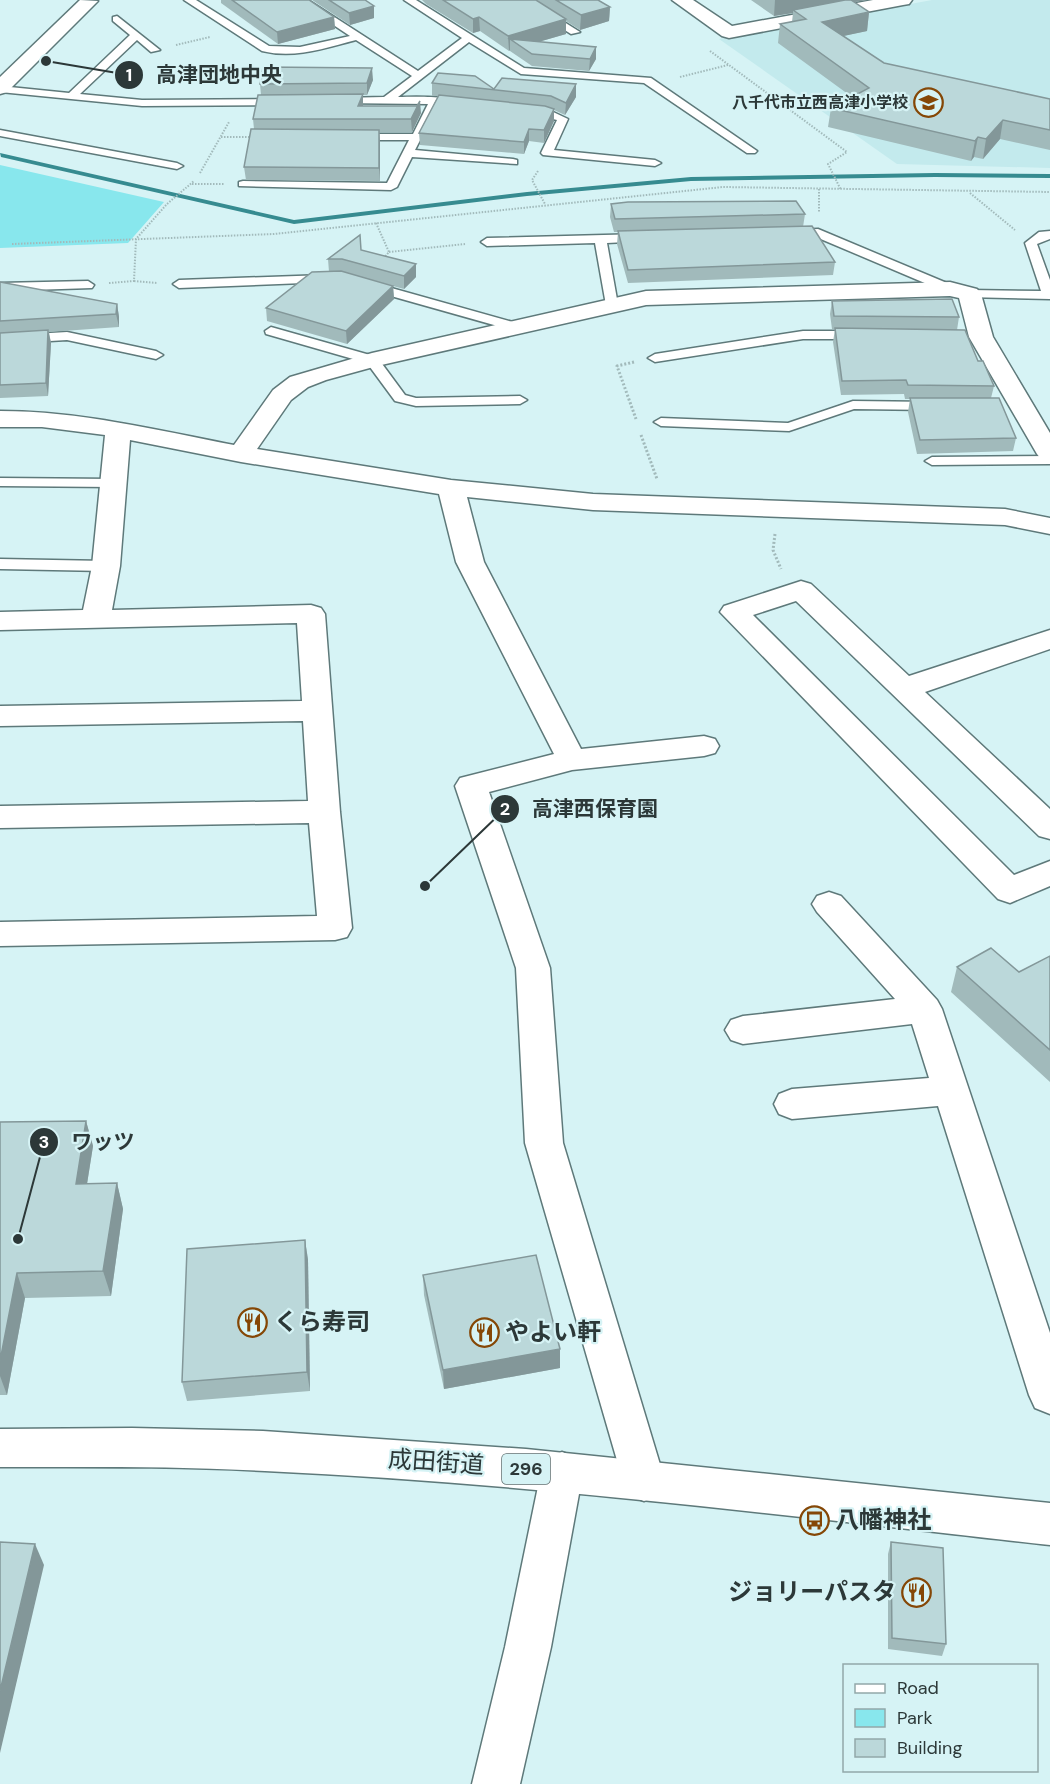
<svg xmlns="http://www.w3.org/2000/svg" width="1050" height="1784" font-family="'DM Sans','Noto Sans JP',sans-serif">
<style>
.built{fill:#c3eaed}
.green{fill:#88e7ed}
.lines{fill:none;stroke-linecap:round;stroke-linejoin:round}
.stream{fill:#368b90;fill-rule:evenodd}
.service-casing{stroke:#5e797a;stroke-width:3}
.minor-casing{stroke:#5e797a;stroke-width:3}
.tertiary-casing{stroke:#5e797a;stroke-width:3}
.trunk-casing{stroke:#5e797a;stroke-width:3}
.path-far1{stroke:#a2babb;stroke-width:2;stroke-dasharray:1.5 1.5;stroke-linecap:butt}
.path{stroke:#a2babb;stroke-width:3;stroke-dasharray:2 2;stroke-linecap:butt}
.service{fill:#fff;fill-rule:evenodd}
.minor{fill:#fff;fill-rule:evenodd}
.tertiary{fill:#fff;fill-rule:evenodd}
.trunk{fill:#fff;fill-rule:evenodd}
.wall{fill:#a1babb}
.shaded-wall{fill:#839799}
.building{fill:#bbd8da;stroke:#839799;stroke-width:1.5}
.labels{text-anchor:middle;stroke-width:4.5;stroke-linejoin:round;paint-order:stroke}
.far-poi-label{font-size:16px;font-weight:bold;fill:#2c3838;stroke:#d6f3f5;text-anchor:end}
.shield{fill:#d6f3f5;stroke:#5f7071;stroke-width:1.5}
.shield-label{font-size:18px;font-weight:bold;fill:#2c3838}
.near-poi-label{font-size:24px;font-weight:bold;fill:#2c3838;stroke:#d6f3f5;text-anchor:start}
.near-street-label{font-size:24px;fill:#2c3838;stroke:#d6f3f5}
.leader{fill:none;stroke:#2c3838;stroke-width:2}
.callout-dot{fill:#2c3838;stroke:#d6f3f5;stroke-width:2}
.mark-label{font-size:18px;text-anchor:middle;font-weight:bold;fill:#fff}
.callout-label{font-size:21px;text-anchor:middle;font-weight:bold;fill:#2c3838;stroke:#d6f3f5;stroke-width:4.5;stroke-linejoin:round;paint-order:stroke}
</style>
<rect width="100%" height="100%" fill="#d6f3f5"/>
<path class="built" d="M932 0H1050V168L897 164 719 39Z"/>
<path class="green" d="M0 165 164 202 128 243 0 248Z"/>
<g class="lines">
<path class="stream" d="M0 153 294 220 527 192 691 177 935 173 1050 174V178L935 177 691 181 527 196 294 224 1 157Z"/>
<defs>
<g id="service">
<path d="M184 0H196L269 46 300 47 350 36 296 0H308L418 71 462 38 404 0H416L524 68 651 78 757 151 755 153H747L644 83 521 74 469 42 398 97C414 97 452 95 464 104L459 107 438 105 415 150 513 159 517 160V164L412 157 397 187 391 190 239 186V182L243 181 387 183 409 140H355L349 137 355 134H413L428 104 336 103V99L340 98 384 97 412 76 356 40C325 48 295 59 262 51Z"/>
<path d="M517 0H529L580 32 571 34Z"/>
<path d="M117 16 160 50 151 52 137 40 80 94 142 100 280 99 285 102 280 105 142 106 0 92V86L69 93 130 35 113 21V17Z"/>
<path d="M532 108 551 111 568 119 554 150 655 160 661 163 655 166 543 155 541 153 557 120 528 113 527 111Z"/>
<path d="M0 130 177 163 183 166 177 169 0 136Z"/>
<path d="M818 229 954 286 956 289 950 293 946 292 816 237 792 238 786 234 792 230Z"/>
<path d="M1050 231V239L1037 244 1050 280V299L965 297 963 294 965 291 969 290 1041 291 1025 243 1039 232Z"/>
<path d="M642 234 648 238 646 241 607 243 618 305 612 309 606 305 595 243 487 246 481 242 487 238Z"/>
<path d="M325 275 329 276 331 279 329 282 179 288 173 284 179 280Z"/>
<path d="M88 281 94 285 92 288 0 291V283Z"/>
<path d="M370 282 520 324 521 327 515 331 366 289 364 286 366 283Z"/>
<path d="M271 327 377 357 405 395 416 398 520 396 527 400 520 404 416 406 395 401 367 363 266 334 265 331Z"/>
<path d="M803 331H859L865 335 859 339H803L655 362 648 358 655 354Z"/>
<path d="M67 332 156 351 163 355 156 359 67 340 0 344V336Z"/>
<path d="M853 401 933 402 940 406 933 410 854 409 789 431 661 426 654 422 661 418 788 423Z"/>
<path d="M1050 456V464L932 465 925 461 932 457Z"/>
<path d="M0 478 113 479 120 483 113 487 0 486Z"/>
<path d="M0 559 106 561 114 566 106 571 0 569Z"/>
</g>
<g id="minor">
<path d="M672 0H693L732 26 873 0H912L909 4 903 5 729 38 722 36Z"/>
<path d="M950 282 977 289 981 294 993 337 1050 433V462L1041 459 1037 454 969 337 959 298 950 296 646 305 377 366 326 380 308 387 291 400 257 449 451 480 593 494 1005 509 1050 518V534L1005 525 593 510 467 497 484 562 581 749 704 736 715 739 719 746 715 753 704 756 572 770 489 792 550 968 563 1143 665 1481 659 1495 644 1501 629 1495 623 1481 525 1143 516 968 455 786 460 778 554 754 456 562 439 494 241 462 130 440 120 566 112 610 311 605 321 608 325 614 340 812 352 928 347 937 335 940 0 946V922L317 916 309 823 0 828V806L308 801 303 721 0 726V706L302 701 297 623 0 630V612L83 610 92 566 105 435 42 427H0V411C80 411 156 430 234 445L273 390 290 377 372 353 646 291Z"/>
<path d="M801 581 811 584 909 676 1050 630V649L925 692 1050 809V839L1039 836 796 601 753 615 1014 875 1050 861V886L1010 903 998 899 720 612 724 606Z"/>
<path d="M829 892 841 896 937 1000 942 1009 1050 1333V1414L1035 1408 1029 1395 938 1106 792 1119 779 1114 774 1104 779 1094 792 1089 929 1078 912 1024 743 1044 731 1040 725 1030 731 1020 743 1016 895 999 817 912 812 904 817 896Z"/>
<path d="M562 1452 577 1458 583 1472 551 1647 520 1784H472L505 1647 541 1472 547 1458Z"/>
</g>
<path id="tertiary" d="M80 0 98 1 7 92 0 94V77Z"/>
<path id="trunk" d="M132 1428 263 1431 526 1449 1050 1503V1545C789 1516 527 1483 265 1471 176 1466 88 1467 0 1467V1429Z"/>
</defs>
<use href="#service" class="service-casing"/>
<use href="#minor" class="minor-casing"/>
<use href="#tertiary" class="tertiary-casing"/>
<use href="#trunk" class="trunk-casing"/>
<g class="path-far1">
<path d="M176 45 210 37"/>
<path d="M710 51 847 152 828 164 841 190"/>
<path d="M680 77 728 65"/>
<path d="M221 137H254"/>
<path d="M538 171 532 180 545 204"/>
<path d="M200 173 229 122"/>
<path d="M192 184H224"/>
<path d="M819 189V213"/>
<path d="M970 193 1015 230"/>
<path d="M376 223 389 252 383 259"/>
<path d="M12 244 274 234 723 187 1050 192"/>
<path d="M389 252 465 244"/>
<path d="M134 281 157 283"/>
<path d="M109 283 134 281 136 239 167 204 194 181"/>
</g>
<g class="path">
<path d="M634 362 617 366 636 419"/>
<path d="M641 435 657 479"/>
<path d="M775 534 773 550 781 569"/>
</g>
<use href="#service" class="service"/>
<use href="#minor" class="minor"/>
<use href="#tertiary" class="tertiary"/>
<use href="#trunk" class="trunk"/>
</g>
<g class="wall">
<path d="M221 0H309L334 17 335 29 278 44 221 3Z"/>
<path d="M312 0H365L374 6V18L350 25Z"/>
<path d="M422 0H598L610 7 609 21 580 30 566 21V34L538 42 596 59 589 71 532 66 510 51V50L509 51 480 31 473 33 426 4Z"/>
<path d="M751 0H867L854 2 869 12 867 31 843 36 884 63 1050 99V150L1000 139 983 159 974 157 971 161 828 127 831 108 852 97 778 43 780 24 792 22 793 13 774 16Z"/>
<path d="M373 80 367 95H363V106L421 113 412 132H379L380 181 246 180 244 167 254 129 253 119 261 95 260 84Z"/>
<path d="M432 83 494 89 576 97 565 115 554 110V121L544 143 529 141 524 154 420 145 419 133 438 96H432Z"/>
<path d="M611 204 805 214 803 227 835 262 833 275 628 283 617 244 618 232H614L610 217Z"/>
<path d="M361 250 416 264V277L404 289 393 286 394 299 347 344 267 321 266 308 329 272 328 259Z"/>
<path d="M0 282 117 304 119 317V327L49 332 51 343 48 396 0 398Z"/>
<path d="M832 301 959 317 957 330 978 361 994 386 991 398 1016 438 1013 451 917 454 908 412 910 399H905L904 394 841 395 833 342 835 329H832L830 314Z"/>
<path d="M1050 956V1082L951 992 957 967 1019 972Z"/>
<path d="M86 1121 93 1146 87 1184 117 1183 123 1209 111 1296 25 1298 7 1395H0V1122Z"/>
<path d="M305 1240 308 1260 310 1391 187 1401 182 1382Z"/>
<path d="M423 1275 560 1349V1368L444 1389 424 1295Z"/>
<path d="M891 1542 946 1644 942 1656 888 1649V1554Z"/>
</g>
<g class="shaded-wall">
<path d="M775 0H867L796 12 793 10V13L774 16Z"/>
<path d="M374 6V18L350 25 349 13Z"/>
<path d="M610 7 609 21 580 30 581 15Z"/>
<path d="M869 12 867 31 820 41 822 22Z"/>
<path d="M334 17 335 29 278 44 277 32Z"/>
<path d="M479 17 480 31 473 33V19Z"/>
<path d="M566 19V34L521 47 510 39V50L509 51 508 36Z"/>
<path d="M596 47V59L589 71 590 59Z"/>
<path d="M372 68 373 80 367 95V83Z"/>
<path d="M576 84V97L565 115 566 103Z"/>
<path d="M363 94V107L358 106Z"/>
<path d="M420 101 421 113 412 132 411 119Z"/>
<path d="M554 109V121L544 143V130Z"/>
<path d="M1003 120 1000 139 983 159 986 139Z"/>
<path d="M529 129V141L524 154V142Z"/>
<path d="M379 130 380 142V181L379 168Z"/>
<path d="M978 137 974 157 971 161 975 141Z"/>
<path d="M416 264V277L404 289V276Z"/>
<path d="M393 286 394 299 347 344 346 331Z"/>
<path d="M117 304 119 317V327L116 314Z"/>
<path d="M48 330 51 343 48 396 46 383Z"/>
<path d="M86 1121 93 1146 83 1209 76 1184Z"/>
<path d="M117 1183 123 1209 111 1296 103 1271Z"/>
<path d="M305 1240 308 1260 310 1391 307 1372Z"/>
<path d="M17 1273 25 1298 7 1395 0 1376V1361Z"/>
<path d="M560 1349V1368L444 1389 443 1370Z"/>
<path d="M35 1544 44 1565 0 1753V1691Z"/>
</g>
<g class="building">
<path d="M232 0H309L334 17 277 32Z"/>
<path d="M329 0H365L374 6 349 13Z"/>
<path d="M443 0H536L566 19 508 36 479 17 473 19Z"/>
<path d="M556 0H598L610 7 581 15Z"/>
<path d="M845 0H851L869 12 822 22 884 63 1050 99V130L1003 120 986 139 978 137 975 141 831 108 869 88 780 24 806 19 793 10Z"/>
<path d="M510 39 596 47 590 59 532 54Z"/>
<path d="M263 67 372 68 367 83 260 84Z"/>
<path d="M438 73 475 76 494 89 502 78 576 84 566 103 551 96 432 83Z"/>
<path d="M363 94 358 106H417L420 101 411 119H253L258 95Z"/>
<path d="M439 95 545 106 554 109 544 130 529 129 524 142 419 133Z"/>
<path d="M251 129 379 130V168L244 167Z"/>
<path d="M796 201 805 214 615 219 611 204 628 202Z"/>
<path d="M812 226 835 262 628 270 618 231Z"/>
<path d="M360 235 361 250 416 264 404 276 342 259H328Z"/>
<path d="M341 271 393 286 346 331 266 308 312 272Z"/>
<path d="M0 282 117 304 116 314 0 321Z"/>
<path d="M952 299 959 317 834 316 832 301Z"/>
<path d="M835 328 965 330 978 361H983L994 386 908 385 906 380 842 381Z"/>
<path d="M48 330 46 383 0 385V333Z"/>
<path d="M910 398H999L1016 438 920 440Z"/>
<path d="M991 948 1019 972 1050 956V1050L957 967Z"/>
<path d="M86 1121 76 1184 117 1183 103 1271 17 1273 0 1361V1122Z"/>
<path d="M305 1240 307 1372 182 1382 187 1249Z"/>
<path d="M536 1255 560 1349 443 1370 423 1275Z"/>
<path d="M0 1542 35 1544 0 1691Z"/>
<path d="M891 1542 943 1548 946 1644 892 1638Z"/>
</g>
<defs>
<symbol id="school-ring" viewBox="-11 -11 22 22"><circle r="9.5" fill="#d6f3f5" stroke="#854706" stroke-width="1.5"/><path d="M0-5L7-2L0 1L-7-2ZM-4 1L0 2.5L4 1V4Q0 6-4 4Z" fill="#854706"/></symbol>
<symbol id="restaurant-ring" viewBox="-11 -11 22 22"><circle r="9.5" fill="#d6f3f5" stroke="#854706" stroke-width="1.5"/><path d="M-5-6h1v4h1v-4h1v4h1v-4h1v5L-1.5 .5V6h-2V.5L-5-1ZM5-6V6H3V1.5H1.5Q1.5-4 5-6Z" fill="#854706"/></symbol>
<symbol id="bus-ring" viewBox="-11 -11 22 22"><circle r="9.5" fill="#d6f3f5" stroke="#854706" stroke-width="1.5"/><path d="M-5-6H5V4H4V6H2V4H-2V6H-4V4H-5ZM-3.5-4V0h7V-4ZM-3.5 1.2v1.5H-2V1.2ZM2 1.2v1.5H3.5V1.2Z" fill="#854706"/></symbol>
</defs>
<g fill-rule="evenodd">
<use href="#school-ring" x="912" y="86" width="33" height="33"/>
<use href="#restaurant-ring" x="236" y="1306" width="33" height="33"/>
<use href="#restaurant-ring" x="468" y="1316" width="33" height="33"/>
<use href="#bus-ring" x="798" y="1504" width="33" height="33"/>
<use href="#restaurant-ring" x="900" y="1576" width="33" height="33"/>
</g>
<g class="labels">
<g class="far-poi-label">
<text x="908" y="108">八千代市立西高津小学校</text>
</g>
<rect class="shield" x="502" y="1454" width="48" height="30" rx="4.5"/>
<g class="shield-label">
<text x="526" y="1475">296</text>
</g>
<g class="near-poi-label">
<text x="274" y="1330">くら寿司</text>
<text x="505" y="1340">やよい軒</text>
<text x="835" y="1528">八幡神社</text>
<text x="896" y="1600" text-anchor="end">ジョリーパスタ</text>
</g>
<g class="near-street-label">
<text transform="translate(436 1462) rotate(4)" y="8">成田街道</text>
</g>
</g>
<path class="leader" d="M46 61L129 75M425 886L505 809M18 1239L44 1142"/>
<g class="callout-dot">
<circle cx="46" cy="61" r="6"/>
<circle cx="425" cy="886" r="6"/>
<circle cx="18" cy="1239" r="6"/>
<circle cx="129" cy="75" r="15"/>
<circle cx="505" cy="809" r="15"/>
<circle cx="44" cy="1142" r="15"/>
</g>
<g class="mark-label">
<text x="129" y="81">1</text>
<text x="505" y="815">2</text>
<text x="44" y="1148">3</text>
</g>
<g class="callout-label">
<text x="219" y="82">高津団地中央</text>
<text x="595" y="816">高津西保育園</text>
<text x="103" y="1149">ワッツ</text>
</g>
<rect x="843" y="1664" width="195" height="108" fill="#d6f3f5" stroke="#92a8a9" stroke-width="1.5"/>
<rect x="855" y="1684" width="30" height="9" fill="#ffffff" stroke="#92a8a9" stroke-width="1.5"/>
<text x="897" y="1694" font-size="18" fill="#2c3838">Road</text>
<rect x="855" y="1709" width="30" height="18" fill="#88e7ed" stroke="#92a8a9" stroke-width="1.5"/>
<text x="897" y="1724" font-size="18" fill="#2c3838">Park</text>
<rect x="855" y="1739" width="30" height="18" fill="#bbd8da" stroke="#92a8a9" stroke-width="1.5"/>
<text x="897" y="1754" font-size="18" fill="#2c3838">Building</text>
</svg>
